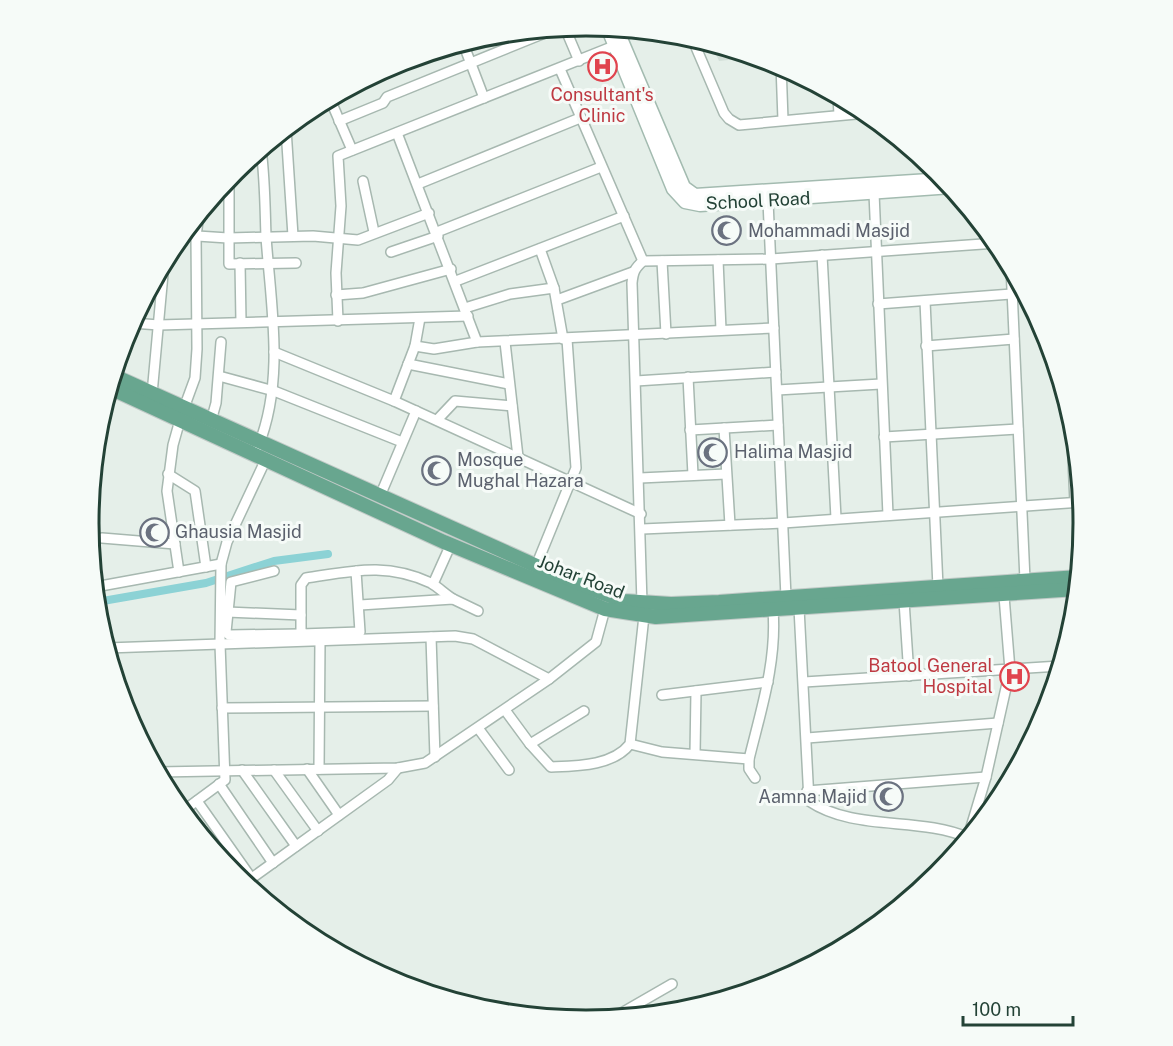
<svg xmlns="http://www.w3.org/2000/svg" width="1173" height="1046" font-family="'Public Sans',sans-serif">
<style>
.built{fill:#d3dfd8}
.lines{fill:none;stroke-linecap:round;stroke-linejoin:round}
.canal{stroke:#8cd2d5;stroke-width:8}
.street-casing{stroke:#a7b8b0;stroke-width:12}
.secondary-casing{stroke:#a3bbb0;stroke-width:15}
.primary-casing{stroke:#c1cac7;stroke-width:16}
.street{stroke:#fff;stroke-width:9}
.secondary{stroke:#fff;stroke-width:12}
.primary{stroke:#68a68f;stroke-width:14}
.labels{text-anchor:middle;stroke-width:6;stroke-linejoin:round;paint-order:stroke}
.health-label{font-size:18px;fill:#be3a42;stroke:#f6fbf8}
.street-label{font-size:18px;fill:#234236;stroke:#f6fbf8}
.worship-label{font-size:18px;fill:#5b616d;stroke:#f6fbf8;text-anchor:start}
.rim{fill:none;stroke:#234236;stroke-width:3}
</style>
<rect width="100%" height="100%" fill="#e5efe9"/>
<path class="built" d="M711 43 738 52V59L719 61Z"/>
<g class="lines">
<path class="canal" d="M97 602 206 583 274 561 328 554"/>
<defs>
<g id="street">
<path d="M565 28 579 61"/>
<path d="M692 38 724 113 729 119 739 125 867 113"/>
<path d="M463 43 484 98"/>
<path d="M781 65 783 120"/>
<path d="M560 69 643 261"/>
<path d="M838 96 839 115"/>
<path d="M330 99 352 150"/>
<path d="M339 121 383 103 387 97 557 28"/>
<path d="M286 129 293 236"/>
<path d="M397 133 477 342"/>
<path d="M229 178V264L296 263"/>
<path d="M363 181 374 232"/>
<path d="M418 184 580 118"/>
<path d="M874 193 888 515"/>
<path d="M768 201 786 597"/>
<path d="M437 232 601 167"/>
<path d="M182 235 228 238 313 236 358 240 429 213"/>
<path d="M540 249 554 288 563 339"/>
<path d="M391 252 438 236"/>
<path d="M822 255 836 518"/>
<path d="M718 260 721 330"/>
<path d="M662 261 666 334"/>
<path d="M240 263 241 322"/>
<path d="M1011 267 1025 580"/>
<path d="M456 281 624 216"/>
<path d="M336 295 363 293 451 269"/>
<path d="M557 300 633 272"/>
<path d="M925 301 938 587"/>
<path d="M878 304 1025 293"/>
<path d="M465 308 510 294 554 288"/>
<path d="M338 321 336 273 341 206 338 156 614 46"/>
<path d="M132 323 159 325 468 316"/>
<path d="M505 342 518 457"/>
<path d="M415 346 434 349 477 342 774 328"/>
<path d="M926 346 1014 339"/>
<path d="M274 352 394 401 641 514"/>
<path d="M408 364 509 384"/>
<path d="M219 376 274 391 402 442"/>
<path d="M688 377 693 475"/>
<path d="M636 381 776 372"/>
<path d="M777 390 881 384"/>
<path d="M152 394 164 263"/>
<path d="M394 401 415 346 420 318"/>
<path d="M184 408 195 378 197 349 196 236 199 214"/>
<path d="M1071 415 1075 503"/>
<path d="M437 420 455 401 512 406"/>
<path d="M211 421 216 403 221 342"/>
<path d="M724 428 730 525"/>
<path d="M690 430 778 425"/>
<path d="M884 437 1018 429"/>
<path d="M258 447C285 380 271 307 266 237 265 208 265 178 261 149"/>
<path d="M168 474 195 491 206 567"/>
<path d="M640 478 726 474"/>
<path d="M380 496 416 411"/>
<path d="M642 529 783 523 1082 502"/>
<path d="M102 538 175 544"/>
<path d="M536 566 576 468 567 339"/>
<path d="M274 571 231 582 226 632 229 635 301 634"/>
<path d="M356 571 360 632 301 634V585L306 578C353 571 386 562 431 583 438 587 445 594 453 599"/>
<path d="M179 572 167 491 173 445 180 420"/>
<path d="M433 584 451 544"/>
<path d="M95 587 221 564"/>
<path d="M904 601 909 676"/>
<path d="M642 603 632 283C633 272 635 268 643 261L771 259 997 243"/>
<path d="M360 605 453 599 478 611"/>
<path d="M799 608 809 801C855 832 919 816 969 838"/>
<path d="M227 612 301 615"/>
<path d="M431 637 435 757"/>
<path d="M107 648 455 636 473 639 549 679"/>
<path d="M804 682 1060 666"/>
<path d="M662 695 768 682"/>
<path d="M222 708 433 706"/>
<path d="M505 710 530 744 551 767C577 766 613 766 630 744L644 616"/>
<path d="M131 722 137 724V733"/>
<path d="M478 728 509 770"/>
<path d="M807 738 998 723"/>
<path d="M530 744 584 711"/>
<path d="M630 744 662 752 749 759"/>
<path d="M695 754 696 691"/>
<path d="M307 769 339 815"/>
<path d="M319 769 320 641"/>
<path d="M242 770 296 846"/>
<path d="M274 770 318 831"/>
<path d="M158 772 398 768 425 763 549 679 596 642 605 609"/>
<path d="M755 778 749 769V759C761 710 777 661 773 610"/>
<path d="M219 784 273 863"/>
<path d="M807 791 986 777"/>
<path d="M197 801 252 879"/>
<path d="M183 811 225 780 220 644 221 564 227 542 266 459"/>
<path d="M968 837 986 777 1010 670 1004 596"/>
<path d="M245 883 388 780 398 768"/>
<path d="M613 1018 672 984"/>
</g>
<g id="secondary">
<path d="M607 27 673 189 685 202 700 205 952 187"/>
<path d="M617 29 684 187 695 195 945 179"/>
</g>
<g id="primary">
<path d="M114 376 570 581 624 601 671 604 719 602 1079 577"/>
<path d="M110 388 444 542 605 609 656 617 1077 589"/>
</g>
</defs>
<use href="#street" class="street-casing"/>
<use href="#secondary" class="secondary-casing"/>
<use href="#primary" class="primary-casing"/>
<use href="#street" class="street"/>
<use href="#secondary" class="secondary"/>
<use href="#primary" class="primary"/>
</g>
<defs>
<symbol id="hospital-ring" viewBox="-11 -11 22 22"><circle r="9.5" fill="#f6fbf8" stroke="#e0444e" stroke-width="1.5"/><path d="M-5-5h3v3.5h4V-5h3V5h-3V1.5h-4V5h-3Z" fill="#e0444e"/></symbol>
<symbol id="mosque-ring" viewBox="-11 -11 22 22"><circle r="9.5" fill="#f6fbf8" stroke="#6b7280" stroke-width="1.5"/><path d="M3.5-4.9A6 6 0 1 0 3.5 4.9A5 5 0 1 1 3.5-4.9Z" fill="#6b7280"/></symbol>
</defs>
<g fill-rule="evenodd">
<use href="#hospital-ring" x="586" y="50" width="33" height="33"/>
<use href="#mosque-ring" x="710" y="214" width="33" height="33"/>
<use href="#mosque-ring" x="696" y="436" width="33" height="33"/>
<use href="#mosque-ring" x="420" y="454" width="33" height="33"/>
<use href="#mosque-ring" x="138" y="516" width="33" height="33"/>
<use href="#hospital-ring" x="998" y="660" width="33" height="33"/>
<use href="#mosque-ring" x="872" y="780" width="33" height="33"/>
</g>
<g class="labels">
<g class="health-label">
<text x="602" y="101">Consultant's<tspan x="602" dy="21">Clinic</tspan></text>
<text x="993" y="672" text-anchor="end">Batool General<tspan x="993" dy="21">Hospital</tspan></text>
</g>
<g class="street-label">
<text transform="translate(758 201) rotate(-3)" y="6">School Road</text>
<text transform="translate(581 577) rotate(21)" y="6">Johar Road</text>
</g>
<g class="worship-label">
<text x="748" y="237">Mohammadi Masjid</text>
<text x="734" y="458">Halima Masjid</text>
<text x="457" y="466">Mosque<tspan x="457" dy="21">Mughal Hazara</tspan></text>
<text x="175" y="538">Ghausia Masjid</text>
<text x="867" y="803" text-anchor="end">Aamna Majid</text>
</g>
</g>
<path d="M0 0H1173V1046H0ZM99 523a487 487 0 1 1 974 0a487 487 0 1 1-974 0Z" fill="#f6fbf8" fill-rule="evenodd"/>
<path class="rim" d="M99 523a487 487 0 1 1 974 0a487 487 0 1 1-974 0Z"/>
<path d="M963 1016v9h110v-9" fill="none" stroke="#234236" stroke-width="3"/>
<text x="972" y="1016" font-size="18" fill="#234236" stroke="#f6fbf8" stroke-width="4.5" paint-order="stroke">100 m</text>
</svg>
